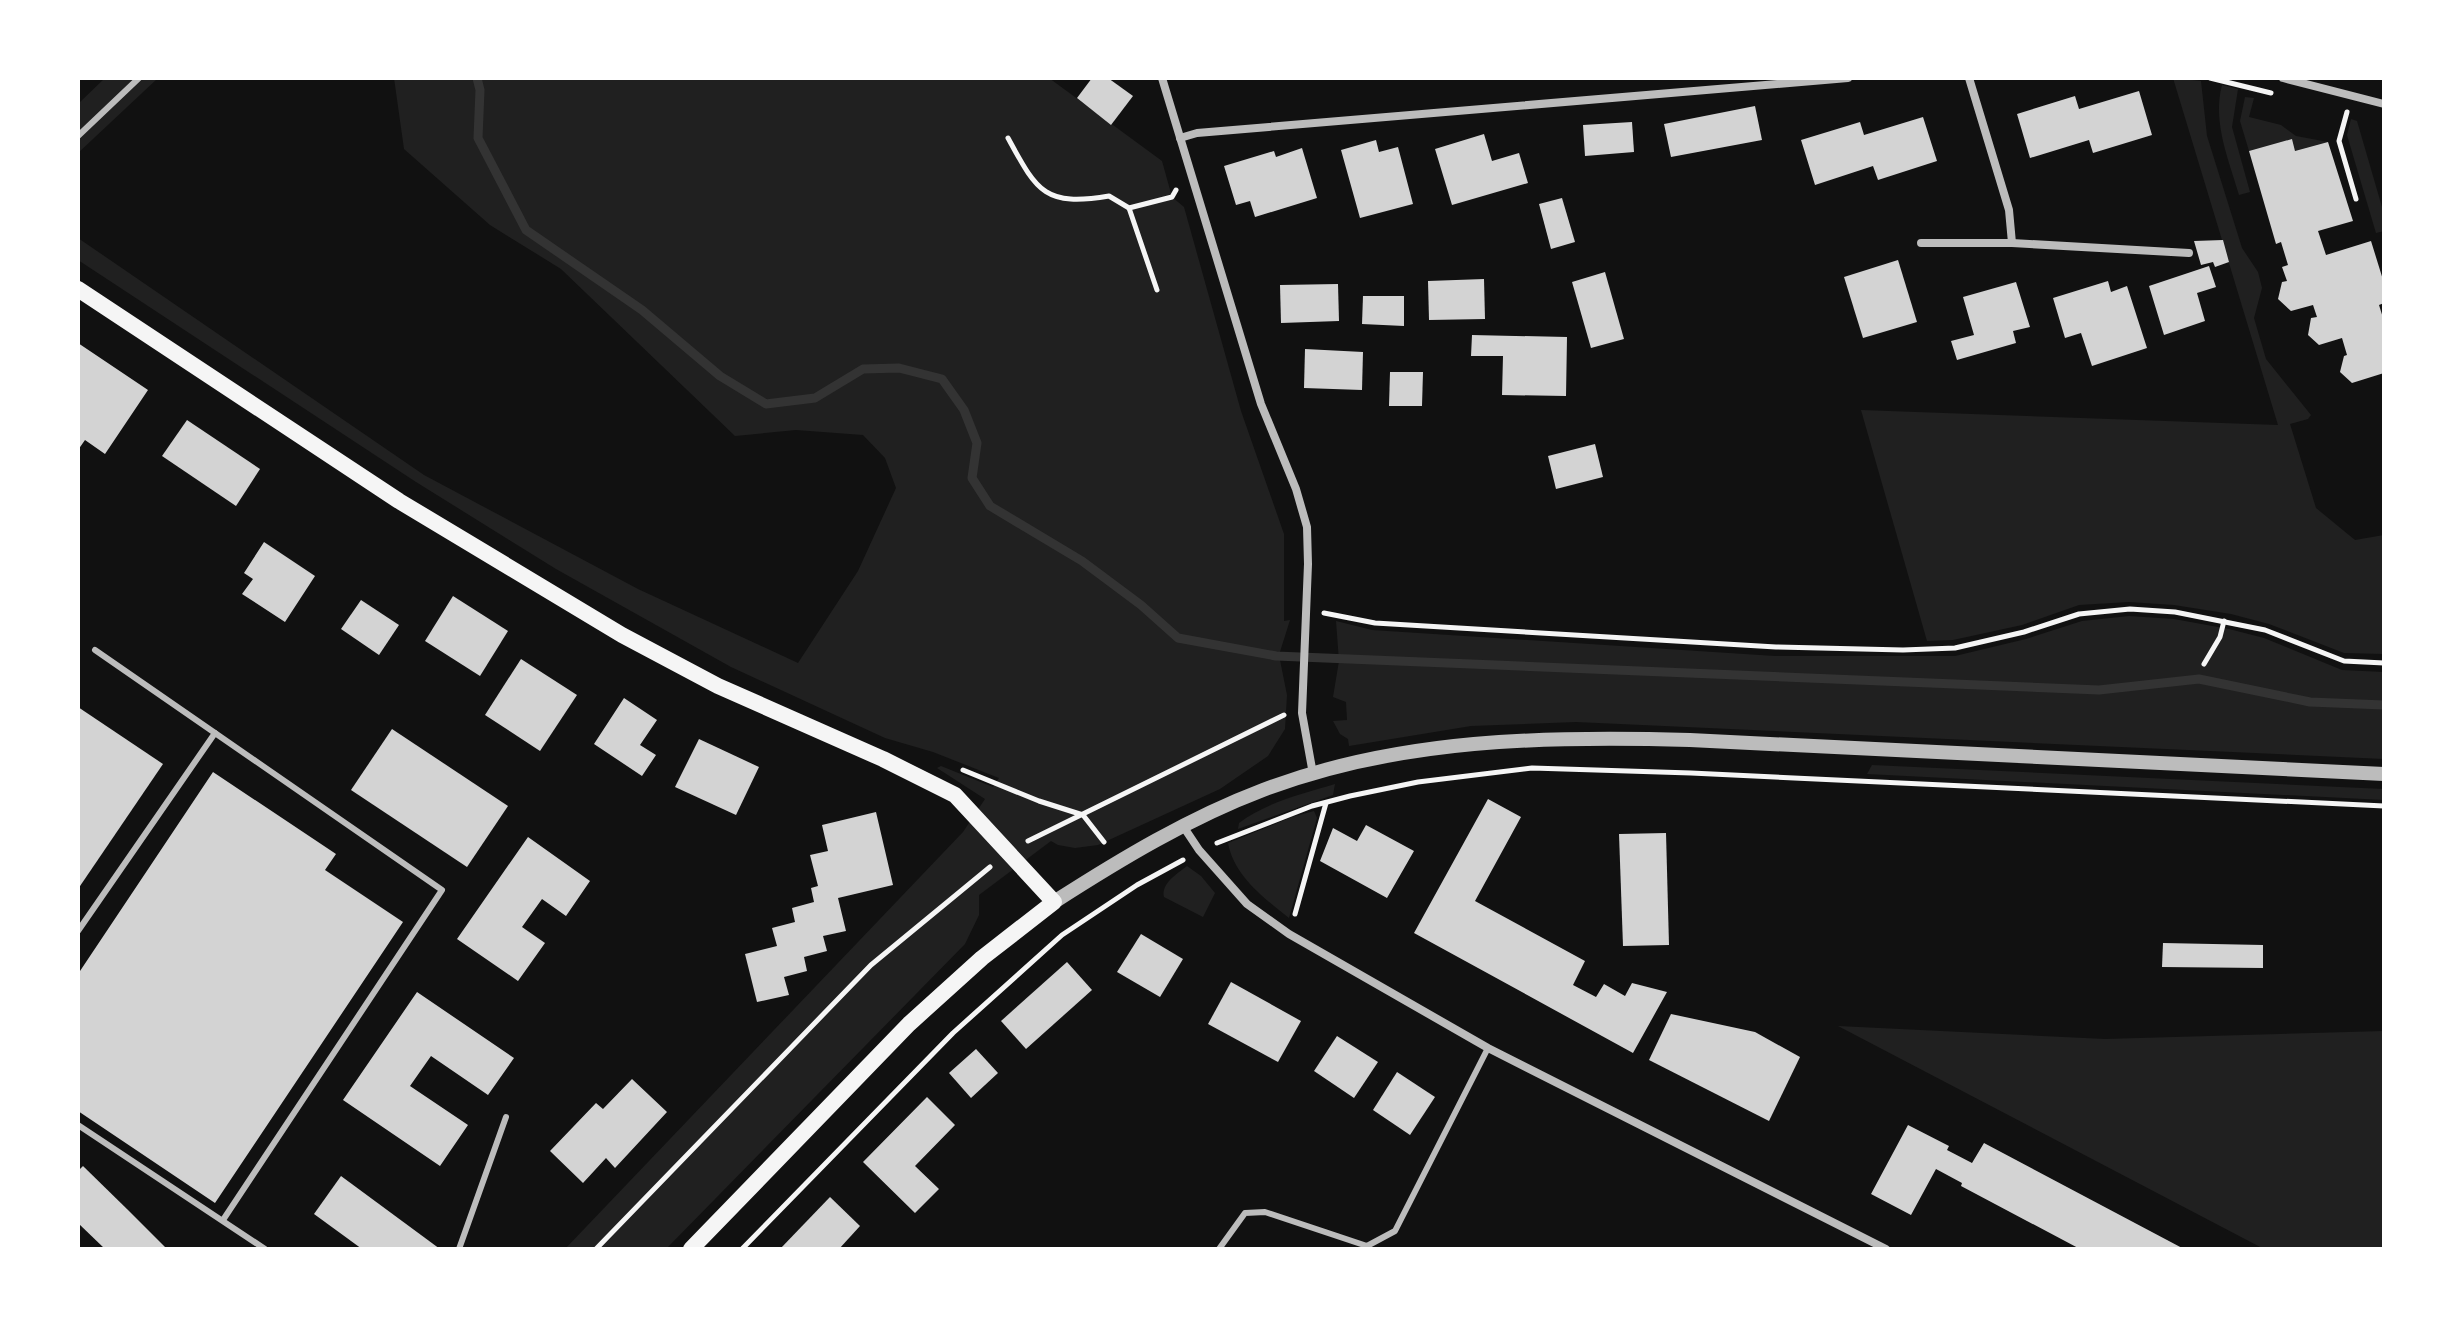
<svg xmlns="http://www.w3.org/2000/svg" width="2462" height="1327" font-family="Quicksand,sans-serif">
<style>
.green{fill:#202020}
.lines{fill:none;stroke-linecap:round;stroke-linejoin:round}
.stream{stroke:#333;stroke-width:9}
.building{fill:#d3d3d3}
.path{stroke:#f5f5f5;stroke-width:5}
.service{stroke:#bcbcbc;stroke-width:6}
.minor{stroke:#bcbcbc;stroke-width:8}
.tertiary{stroke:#bcbcbc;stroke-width:14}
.secondary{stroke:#f5f5f5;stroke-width:16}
</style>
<rect width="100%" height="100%" fill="#111"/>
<g class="green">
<path d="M105 78H158L78 153V104Z"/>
<path d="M394 78H1049L1162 161 1172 197 1184 207 1241 411 1284 534V621L1290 620 1279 655 1287 695 1285 729 1268 756 1220 789 1098 845 1075 848 1058 845 1051 841 979 895V915L965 944 666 1249H565L963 832 985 799 937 768 941 766 993 787 999 778 933 752 885 738 731 667 556 569 416 482 78 260V238L424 475 638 589 798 663 858 571 896 488 885 458 863 435 796 430 735 436 561 269 490 225 404 149Z"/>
<path d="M2173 78 2201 81 2207 136 2242 248 2258 272 2262 288 2254 318 2266 359 2311 415 2308 419 2290 424 2316 508 2355 540 2384 535V654L2344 653 2269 624 2231 614 2174 605 2129 602 2079 605 2022 625 1953 640 1927 641 1861 410 2278 425Z"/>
<path d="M2222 85 2238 89 2232 127 2250 192 2239 195C2229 160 2212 122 2222 85Z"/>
<path d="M2245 97 2254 98 2249 117 2281 125 2296 136 2328 142 2295 151 2292 139 2249 151 2240 121Z"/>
<path d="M2351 119 2357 121 2384 214V231L2376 233 2347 135Z"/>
<path d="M2129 616 2174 619 2229 629 2264 638 2342 670 2384 672V759L1576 722 1471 726 1349 746 1348 739 1340 734 1333 721 1347 720 1346 702 1333 697 1339 661 1336 621 1372 630 1775 656H1955L2026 639 2082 621Z"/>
<path d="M1872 765 2384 789V800L1867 774Z"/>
<path d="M1335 784 1333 795 1238 829 1239 823C1267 802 1302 794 1335 784Z"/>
<path d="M1314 811 1317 818 1289 918C1264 898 1234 876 1228 843L1292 817Z"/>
<path d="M1187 866 1201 876 1215 893 1203 917 1164 897C1161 883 1177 874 1187 866Z"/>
<path d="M1838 1026 2105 1039 2384 1031V1249H2264Z"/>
</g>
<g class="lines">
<path class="stream" d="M477 78 480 90 478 138 526 230 642 310 720 376 766 404 815 398 863 369 899 368 942 379 964 410 977 443 972 478 990 506 1082 561 1141 605 1178 638 1276 656 2099 690 2199 679 2310 702 2384 705"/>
</g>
<g class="building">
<path d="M1092 78H1108L1133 96 1111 125 1077 98Z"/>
<path d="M2139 91 2152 135 2093 153 2089 140 2030 158 2017 114 2075 96 2079 109Z"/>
<path d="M1755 106 1762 140 1671 157 1664 124Z"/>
<path d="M1923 117 1937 161 1878 180 1873 166 1815 185 1801 140 1860 122 1864 135Z"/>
<path d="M1632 122 1634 152 1585 156 1583 125Z"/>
<path d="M1484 134 1492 161 1519 153 1528 183 1452 205 1435 149Z"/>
<path d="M2292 139 2295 151 2328 142 2353 221 2318 231 2326 255 2371 241 2384 283V303L2379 305 2384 321V373L2352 383 2340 372 2344 356 2347 355 2342 338 2319 345 2308 335 2311 318 2317 317 2313 305 2291 311 2278 299 2282 282 2287 281 2282 267 2288 265 2281 242 2276 244 2249 151Z"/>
<path d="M1376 140 1379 152 1398 147 1413 204 1360 218 1341 150Z"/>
<path d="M1302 148 1317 198 1255 217 1250 201 1236 205 1224 166 1274 151 1276 157Z"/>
<path d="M1562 198 1575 242 1551 249 1539 204Z"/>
<path d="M2223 240 2229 262 2215 267 2213 262 2201 265 2194 241Z"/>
<path d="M1898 260 1917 322 1863 338 1844 277Z"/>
<path d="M2209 266 2216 287 2197 293 2205 321 2164 335 2149 286Z"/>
<path d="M1605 272 1624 339 1591 348 1572 282Z"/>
<path d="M1484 279 1485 319 1429 320 1428 281Z"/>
<path d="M2108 281 2111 292 2127 286 2147 348 2092 366 2081 333 2065 338 2053 298Z"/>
<path d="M2016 282 2030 327 2013 331 2016 343 1957 360 1951 341 1974 335 1963 297Z"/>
<path d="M1338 284 1339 321 1281 323 1280 285Z"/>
<path d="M1363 296H1404V326L1362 324Z"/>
<path d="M1472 335 1567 337 1566 396 1502 395 1503 356H1471Z"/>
<path d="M78 343 148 390 105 454 85 440 78 450Z"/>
<path d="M1305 349 1363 352 1362 390 1304 388Z"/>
<path d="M1390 372H1423L1422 406H1389Z"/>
<path d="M187 420 260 469 236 506 162 456Z"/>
<path d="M1595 444 1603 477 1556 489 1548 456Z"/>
<path d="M264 542 315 576 285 622 242 594 253 579 244 573Z"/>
<path d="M453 596 508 631 480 676 425 641Z"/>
<path d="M361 600 399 625 379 655 341 629Z"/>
<path d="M521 659 577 695 540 751 485 715Z"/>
<path d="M624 698 657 720 640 745 656 755 642 776 594 744Z"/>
<path d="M78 707 163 764 78 889Z"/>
<path d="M392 729 508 806 467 867 351 790Z"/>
<path d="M699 739 759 767 736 815 675 787Z"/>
<path d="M213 772 336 854 325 870 403 922 215 1203 78 1111V974Z"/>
<path d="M1488 799 1521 817 1475 901 1585 961 1573 985 1596 997 1604 984 1625 996 1632 983 1667 992 1633 1053 1414 933Z"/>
<path d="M876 812 893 885 838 898 846 931 823 936 827 951 804 957 807 971 784 977 789 995 757 1002 745 954 777 946 772 928 795 922 792 908 814 902 811 888 818 886 810 855 828 851 822 825Z"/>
<path d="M1366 825 1414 851 1387 898 1320 861 1333 828 1357 841Z"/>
<path d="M1666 833 1669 945 1623 946 1619 834Z"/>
<path d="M528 837 590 881 566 916 542 899 522 927 545 943 518 981 457 939Z"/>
<path d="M1141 934 1183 959 1160 997 1117 972Z"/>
<path d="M2163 943 2263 945V968L2162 967Z"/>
<path d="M1067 962 1092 990 1026 1049 1001 1021Z"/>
<path d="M1231 982 1301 1021 1278 1062 1208 1024Z"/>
<path d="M417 992 514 1058 488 1095 431 1056 410 1086 468 1125 440 1166 343 1100Z"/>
<path d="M1671 1014 1755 1032 1800 1057 1769 1121 1649 1060Z"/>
<path d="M1337 1036 1378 1062 1354 1098 1314 1071Z"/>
<path d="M976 1049 998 1073 971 1098 949 1073Z"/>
<path d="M1397 1072 1435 1097 1410 1135 1373 1110Z"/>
<path d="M632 1079 667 1112 615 1168 606 1158 583 1183 550 1151 596 1103 603 1109Z"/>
<path d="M927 1097 955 1125 915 1166 939 1189 915 1213 863 1162Z"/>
<path d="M1908 1125 1949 1146 1947 1150 1972 1163 1984 1143 2184 1249H2080L1961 1186 1962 1183 1936 1169 1911 1215 1871 1194Z"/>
<path d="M83 1166 129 1211 167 1249H105L78 1223V1171Z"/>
<path d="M341 1176 440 1249H362L314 1214Z"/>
<path d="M830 1197 860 1226 839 1249H780Z"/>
</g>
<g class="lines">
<g class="path">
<path d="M2210 78 2271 93"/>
<path d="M2347 112 2339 141 2356 199"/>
<path d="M1008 138C1037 191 1044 207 1109 196L1129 208 1172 197 1176 190"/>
<path d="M1129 208 1157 290"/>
<path d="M1324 613 1375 623 1776 647 1903 650 1955 648 2024 632 2079 614 2130 609 2175 612 2265 630 2344 661 2384 663"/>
<path d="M2204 664 2220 637 2224 621"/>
<path d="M963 770 1039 801 1083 815 1104 842"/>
<path d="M1028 841 1284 715"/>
<path d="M1217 843 1312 806 1350 796 1418 782 1532 768 1691 773 2384 806"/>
<path d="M1295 914 1326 803"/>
<path d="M596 1249 871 965 990 867"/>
<path d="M742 1249 953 1033 1062 935 1137 885 1183 860"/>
</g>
<g class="service">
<path d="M78 136 139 78"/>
<path d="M95 650 215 733"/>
<path d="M78 931 215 733 442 890 223 1220"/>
<path d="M78 1125 265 1249"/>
<path d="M459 1249 506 1117"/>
<path d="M1219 1249 1245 1213 1265 1212 1367 1246 1395 1231 1488 1048"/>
</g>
<g class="minor">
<path d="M1162 78 1261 404 1296 489 1307 527 1308 564 1302 713 1313 774"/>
<path d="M1969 78 2009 210 2012 243"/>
<path d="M2283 78 2384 104"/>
<path d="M1180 138 1197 133 1848 78"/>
<path d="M1921 243H2012L2189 253"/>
<path d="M1183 826 1199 850 1247 904 1289 934 1488 1048 1886 1249"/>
</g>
<path class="tertiary" d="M1054 902C1121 859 1189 818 1263 790 1400 738 1546 736 1690 740L2384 774"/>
<path class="secondary" d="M78 289 399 501 622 635 718 686 883 759 955 795 1054 902 982 958 909 1024 691 1249"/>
</g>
<rect width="2462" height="1327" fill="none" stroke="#ffffff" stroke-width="160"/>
</svg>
